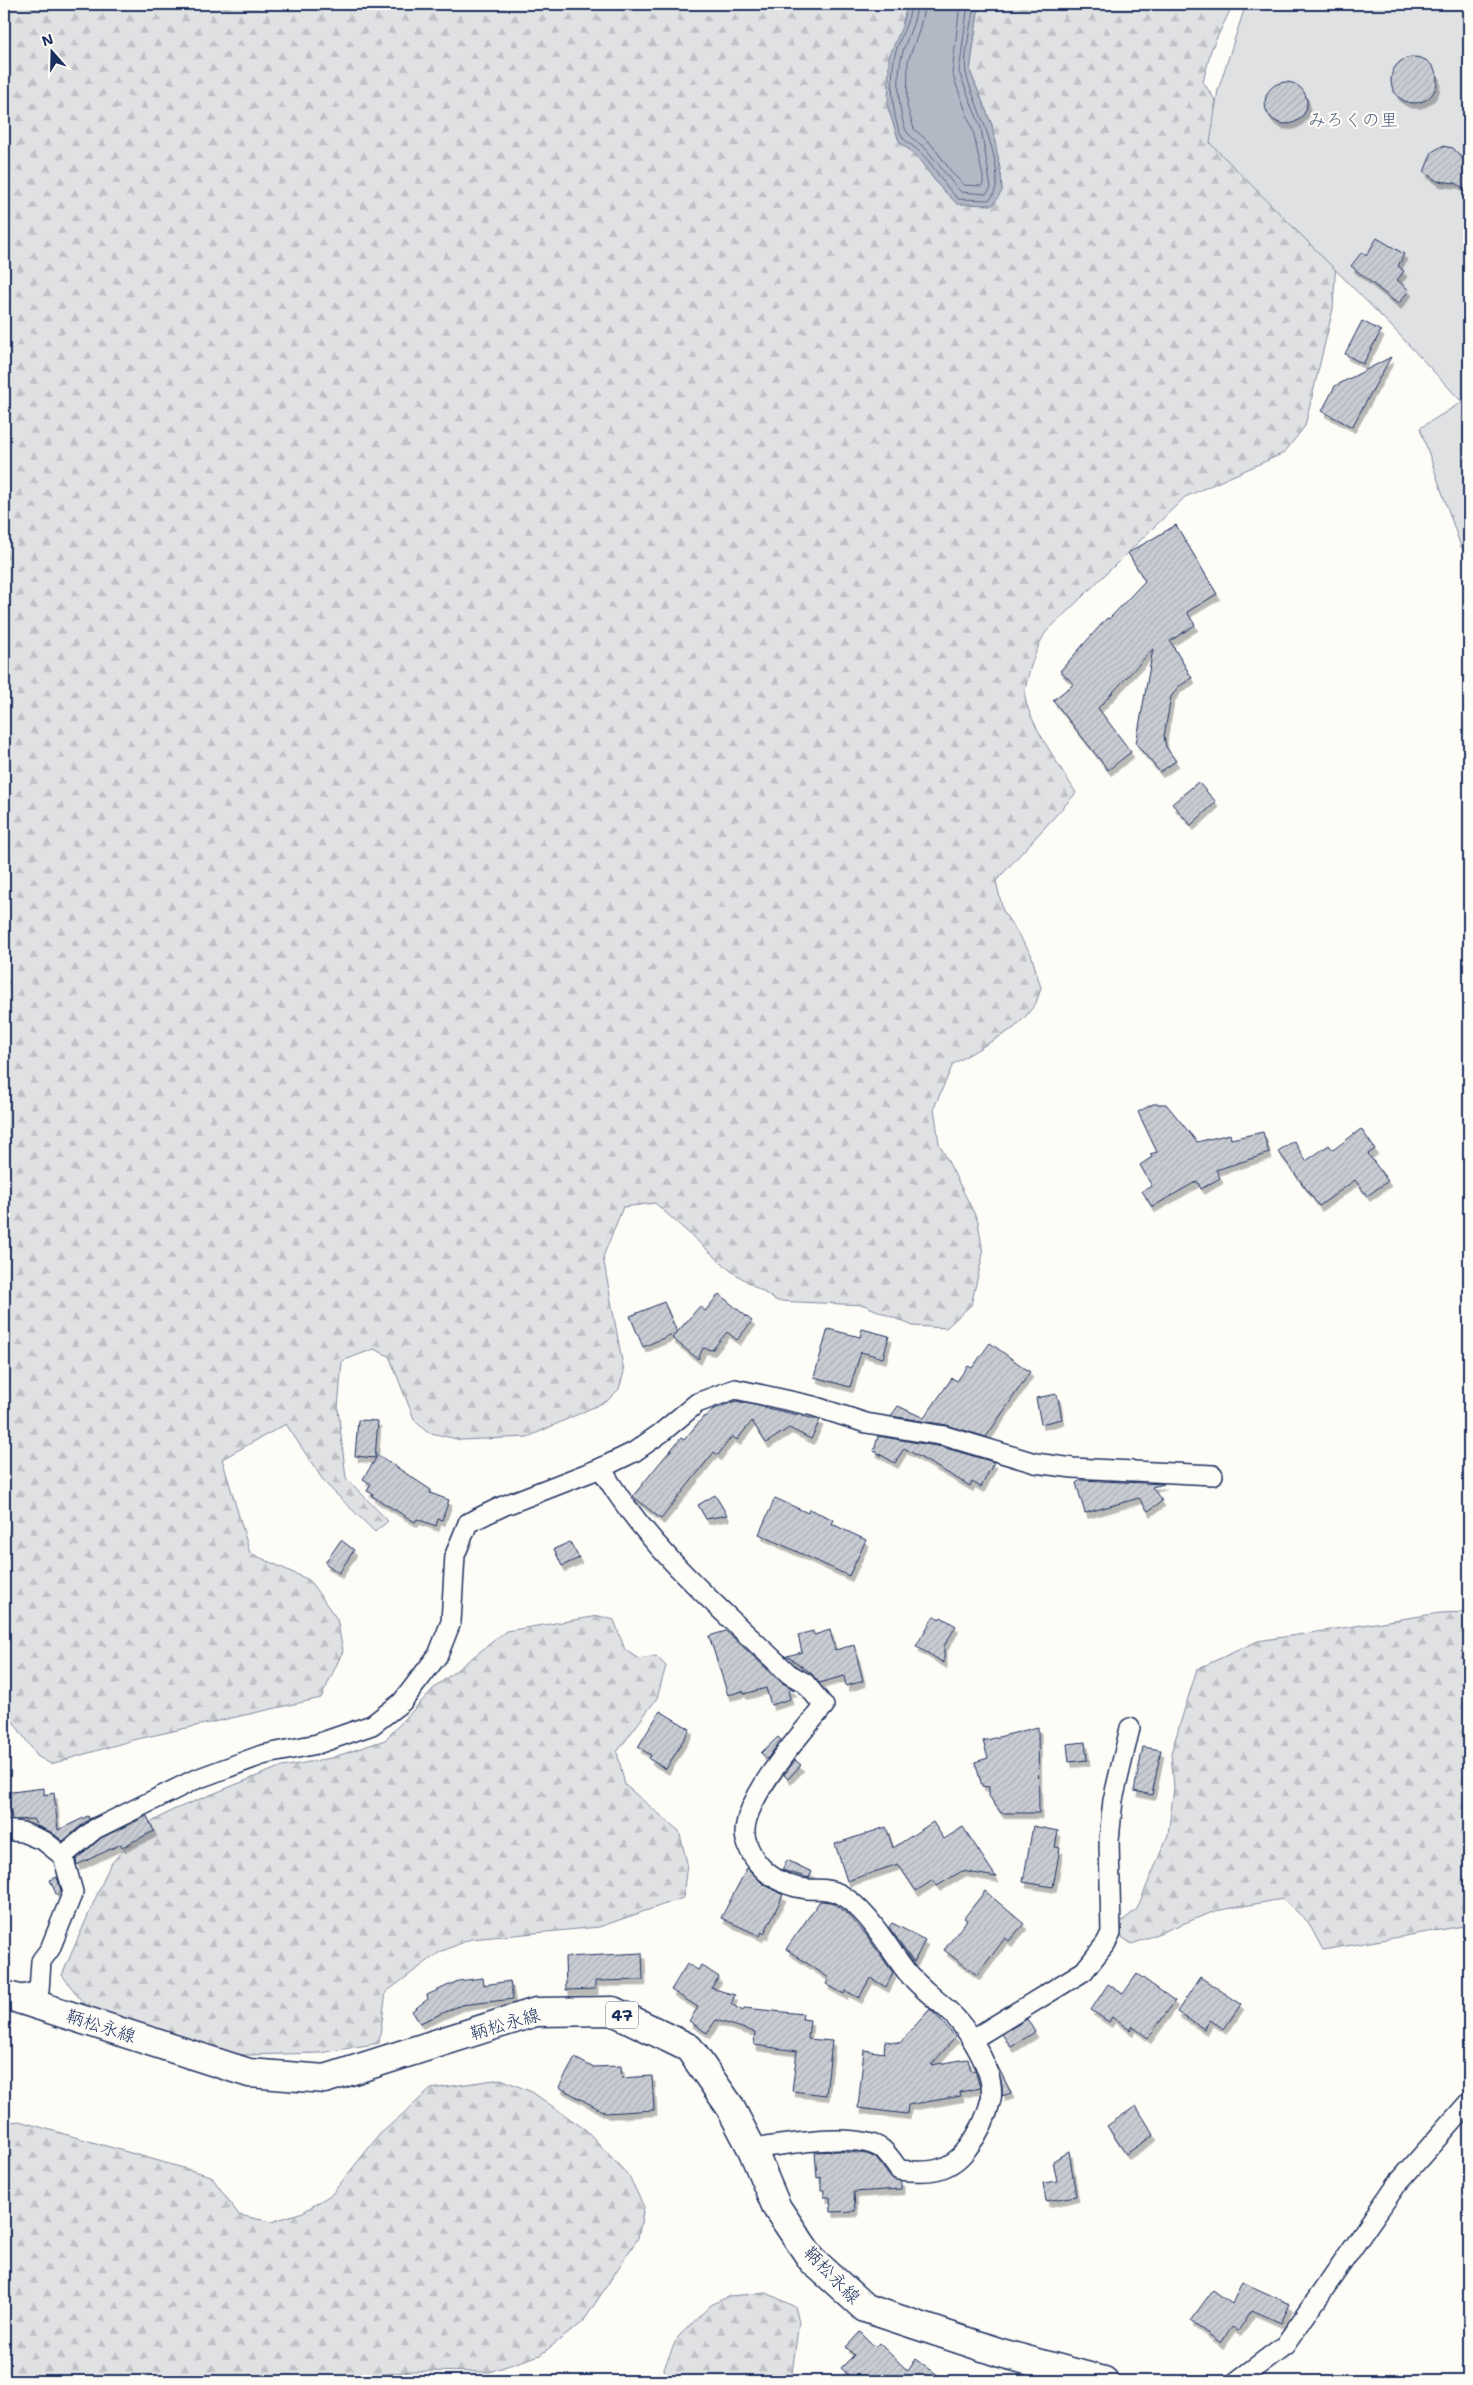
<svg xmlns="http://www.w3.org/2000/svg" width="1473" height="2385" font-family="'Shantell Sans','Klee One',sans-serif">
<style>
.forest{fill:url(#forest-firs);stroke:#7e88a0}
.green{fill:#e0e1e3;stroke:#7e88a0}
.water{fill:#b3b8c5;stroke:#76819c}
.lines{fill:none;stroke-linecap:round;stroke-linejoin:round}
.shore{stroke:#586687;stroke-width:1}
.building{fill:url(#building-hatch);stroke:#1b2f5e;filter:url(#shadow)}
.street-casing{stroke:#1b2f5e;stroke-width:22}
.primary-casing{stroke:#1b2f5e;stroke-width:31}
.street{stroke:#fdfcf7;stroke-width:19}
.primary{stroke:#fdfcf7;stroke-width:28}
.labels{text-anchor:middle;stroke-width:4.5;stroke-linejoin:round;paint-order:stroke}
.shield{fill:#fdfcf7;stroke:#5f6c8c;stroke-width:1}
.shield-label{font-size:16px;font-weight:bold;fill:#1b2f5e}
.park-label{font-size:18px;fill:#4c5c7f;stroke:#fdfcf7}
.street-label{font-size:18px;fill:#1b2f5e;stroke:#fdfcf7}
</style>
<defs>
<pattern id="forest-firs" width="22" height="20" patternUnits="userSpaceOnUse" patternTransform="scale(1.25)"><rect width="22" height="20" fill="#e0e1e3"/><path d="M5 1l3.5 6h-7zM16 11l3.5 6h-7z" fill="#c0c1c5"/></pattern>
<pattern id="building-hatch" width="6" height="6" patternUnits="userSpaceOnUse" patternTransform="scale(1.25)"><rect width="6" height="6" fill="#c9ccd3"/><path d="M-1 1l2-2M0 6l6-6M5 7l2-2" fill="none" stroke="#acb0b8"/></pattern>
<filter id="shadow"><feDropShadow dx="3" dy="5.5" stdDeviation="0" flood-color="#0004"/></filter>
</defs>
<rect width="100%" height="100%" fill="#fdfcf7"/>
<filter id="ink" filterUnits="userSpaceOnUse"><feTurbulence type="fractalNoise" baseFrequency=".02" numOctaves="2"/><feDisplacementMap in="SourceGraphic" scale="10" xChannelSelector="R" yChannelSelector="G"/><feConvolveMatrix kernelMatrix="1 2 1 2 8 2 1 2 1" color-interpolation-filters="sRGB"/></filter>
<g filter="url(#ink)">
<g class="forest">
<path d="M4 4H907L888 108 899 141 918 158 939 186 1002 191 1001 175 992 125 970 71 979 4H1233L1211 50 1203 82 1253 156 1336 260 1333 309 1305 426 1284 453 1185 497 1046 632C1037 645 1024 682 1025 697 1029 723 1062 769 1076 793L996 881 1003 911 1031 954 1041 988 1036 1003 1026 1016 1014 1028 953 1064 934 1108 939 1143 978 1221 983 1254 971 1305 946 1328 913 1326 864 1305 777 1301 731 1271 655 1203 623 1207 603 1257 624 1372 619 1389 607 1401 528 1437 461 1440 427 1432 415 1421 389 1356 374 1349 342 1361 338 1409 346 1478 388 1521 375 1532 325 1483 286 1424 222 1459 250 1553 309 1580 337 1619 343 1651 321 1698 133 1740 51 1764 37 1756 8 1714 4 1713Z"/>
<path d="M1469 1612V1925L1323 1950 1308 1922 1283 1899 1215 1911 1132 1944 1111 1930 1137 1909 1168 1835 1174 1788 1171 1753 1197 1669 1258 1641 1440 1613Z"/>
<path d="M599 1616 614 1620 625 1650 639 1659 656 1656 666 1666 657 1698 617 1752 625 1785 679 1831 687 1863 683 1898 599 1927 471 1939 440 1952 386 1992 379 2043 320 2053 246 2055 210 2052 93 2016 62 1975 110 1865 143 1827 173 1810 277 1768 331 1758 385 1740 434 1688 506 1631Z"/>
<path d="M501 2079 532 2092 586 2130 629 2176 644 2207 638 2238 583 2322 540 2355 489 2372 411 2371 329 2381H4V2123L19 2121 211 2176 239 2215 271 2222 303 2212 332 2194 379 2135 431 2089Z"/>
<path d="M767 2293 795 2307 799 2321 791 2381H666L664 2368 677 2338 711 2305 729 2296Z"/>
</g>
<path class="green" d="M1246 4H1469V555L1461 547 1420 428 1462 402 1392 327 1210 143 1218 90Z"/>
<path class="water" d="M907 4H979L970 71 992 125 1001 175 1002 191 993 205 957 204 939 186 918 158 899 141 888 108 889 57 902 26Z"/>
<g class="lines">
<g class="shore">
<path d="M911 4C910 24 897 40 894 59 891 78 891 123 904 139 909 144 916 148 922 154 935 167 943 184 958 199L989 200C1014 178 971 99 966 73 963 60 972 19 974 4"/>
<path d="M917 4C916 24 905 40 901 59 897 77 898 116 907 132 912 139 921 144 927 150 939 164 948 179 961 192L986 194 991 188 981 128 959 72 968 4"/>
<path d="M925 4 919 31 908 61 907 106 914 129 932 145 953 174 964 185 981 186 983 184V177L973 131 952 73 960 4"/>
</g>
</g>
<g class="building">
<circle cx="1414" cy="80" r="23"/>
<circle cx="1286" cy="103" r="21"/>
<path d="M1442 146 1453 148 1469 166V192L1456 183 1437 181 1424 172 1432 152Z"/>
<path d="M1377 238 1404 254 1398 266 1404 271 1397 280 1409 290 1398 304 1351 266 1362 252 1366 256Z"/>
<path d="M1362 321 1381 331 1363 364 1345 354Z"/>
<path d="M1391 357 1352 427 1322 411 1335 386Z"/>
<path d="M1176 525 1217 594 1187 612 1195 625 1170 641 1192 678 1178 687 1171 697 1164 736 1166 747 1176 761 1160 772 1136 744 1153 649 1098 708 1131 752 1108 770 1053 700 1074 684 1060 671 1107 618 1109 619 1145 581 1128 553Z"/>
<path d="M1198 782 1216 802 1191 825 1172 804Z"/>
<path d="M1153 1104H1166L1197 1142 1230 1134 1231 1139 1263 1132 1269 1153 1216 1170 1220 1178 1201 1189 1197 1181 1152 1207 1142 1191 1152 1186 1140 1165 1152 1157 1150 1154 1157 1152 1138 1112Z"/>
<path d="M1361 1129 1375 1149 1368 1154 1388 1181 1367 1196 1355 1180 1319 1206 1278 1151 1294 1141 1306 1161 1329 1145 1333 1150Z"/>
<path d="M719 1294 752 1321 737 1340 727 1332 712 1350 703 1348 698 1359 672 1338 700 1306 705 1311Z"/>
<path d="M664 1302 677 1332 643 1347 630 1316Z"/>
<path d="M828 1329 860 1337 862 1329 889 1336 883 1358 861 1352 850 1387 814 1377Z"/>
<path d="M990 1343 1030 1372 986 1437 947 1425 891 1416 898 1406 924 1418 952 1378 957 1381 968 1366 972 1368Z"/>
<path d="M1057 1394 1062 1419 1041 1424 1036 1398Z"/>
<path d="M736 1401 820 1420 811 1439 789 1428 766 1443 752 1421 737 1440 732 1436 718 1455 714 1452 661 1519 635 1498 633 1496 658 1465 681 1438 684 1440 704 1416 706 1417 712 1410Z"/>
<path d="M358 1420 378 1421 375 1458 355 1456Z"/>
<path d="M878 1436 942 1447 994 1462 981 1487 972 1482 970 1486 904 1448 895 1463 874 1451Z"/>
<path d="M378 1455 431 1490 430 1493 449 1500 442 1520 438 1519 436 1526 417 1519 415 1522 372 1496 373 1494 367 1491 371 1484 363 1479Z"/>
<path d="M1081 1480 1164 1484 1152 1487 1162 1501 1148 1511 1139 1498 1085 1513 1076 1483Z"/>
<path d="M715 1495 727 1515 706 1519 698 1505Z"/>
<path d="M775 1498 808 1513 809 1509 834 1520 832 1524 866 1540 849 1576 759 1534Z"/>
<path d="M341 1540 354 1550 339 1573 325 1563Z"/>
<path d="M570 1542 579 1558 562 1566 554 1549Z"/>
<path d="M934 1616 940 1619 941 1617 956 1626 944 1646V1663L916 1646Z"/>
<path d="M830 1630 835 1650 854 1645 863 1681 846 1686 844 1676 819 1683 811 1673 787 1656 802 1652 798 1635 813 1631 814 1635Z"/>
<path d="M726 1631 781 1682 794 1690 788 1691 790 1699 771 1705 766 1688 744 1694 743 1691 728 1695 709 1636Z"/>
<path d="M660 1711 690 1729 666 1769 649 1759 651 1755 638 1747Z"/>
<path d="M1038 1727 1039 1813H1001L989 1796V1787L982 1786 975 1762 988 1758 983 1741Z"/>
<path d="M778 1737 781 1740 767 1759 761 1753Z"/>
<path d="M1085 1742 1087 1760 1069 1762 1067 1744Z"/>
<path d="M1143 1747 1161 1750 1152 1795 1134 1791Z"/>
<path d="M795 1760 801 1765 788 1779 784 1775Z"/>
<path d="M44 1788V1795L54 1793 58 1830 88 1816 89 1819 100 1814 88 1820 63 1841 51 1832 37 1826 33 1819 12 1820 11 1811 4 1812V1793Z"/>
<path d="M147 1816 154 1831 122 1847 121 1844 77 1865 76 1860 101 1838Z"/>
<path d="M933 1822 944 1839 963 1827 996 1877 962 1871 937 1886 933 1880 916 1891 898 1864 847 1881 835 1844 886 1827 893 1848Z"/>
<path d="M1033 1826 1058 1831 1055 1847 1060 1848 1053 1887 1023 1882Z"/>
<path d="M787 1860 812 1872 809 1878 782 1870Z"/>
<path d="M747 1868 762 1883 783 1895 764 1934 762 1932 760 1936 721 1918Z"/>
<path d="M57 1877 61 1891 57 1896 50 1880Z"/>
<path d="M985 1891 1024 1924 1009 1941 1005 1938 977 1975 944 1950 967 1920 964 1918Z"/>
<path d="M820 1901 831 1902 848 1914 867 1936 893 1973 886 1987 870 1978 859 1998 846 1991 844 1994 826 1984 829 1978 786 1949Z"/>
<path d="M892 1923 925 1940 914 1962 889 1927Z"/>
<path d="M642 1953 643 1980 595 1981V1989L566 1990 565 1957Z"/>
<path d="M687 1964 698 1970 701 1965 719 1977 711 1988 735 1995 731 2004 743 2011 744 2008 803 2014 802 2019 810 2020 808 2039 832 2041 826 2095 792 2091 797 2051 754 2045 755 2032 716 2020 707 2033 689 2021 698 2007 671 1990Z"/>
<path d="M1137 1974 1175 2001 1148 2038 1132 2026 1130 2030 1112 2017 1109 2022 1091 2010 1108 1984 1123 1994Z"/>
<path d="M1200 1977 1241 2004 1224 2029 1210 2020 1204 2029 1177 2012Z"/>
<path d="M483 1978 484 1985 510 1981 513 1999 461 2005 420 2023 412 2011 428 1999 427 1995 458 1981Z"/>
<path d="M930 2009 956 2037 931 2065 968 2059 971 2071 975 2070 980 2088 960 2092 961 2096 908 2105 907 2114 858 2108 864 2050 884 2053 885 2041 900 2043Z"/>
<path d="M1027 2019 1035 2032 1011 2047 1002 2034Z"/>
<path d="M575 2058 592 2067 621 2066 622 2078 652 2076 654 2110 606 2113 559 2087Z"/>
<path d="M997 2065 1011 2093 1002 2096V2086Z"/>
<path d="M1136 2106 1154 2135 1126 2154 1107 2126Z"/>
<path d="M838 2151 867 2154 876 2158 890 2177 901 2181V2189L854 2192 855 2211 831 2212 830 2197H824V2190H821V2177L817 2178 815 2152Z"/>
<path d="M1069 2151 1076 2196 1046 2201 1043 2183 1057 2181 1053 2161Z"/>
<path d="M1242 2282 1290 2304 1281 2323 1252 2310 1238 2331 1232 2327 1221 2343 1190 2321 1213 2290 1232 2304Z"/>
<path d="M860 2332 875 2347 879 2343 908 2371 916 2359 946 2381H855L841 2368 854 2355 846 2347Z"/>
</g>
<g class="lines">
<defs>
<g id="street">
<path d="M601 1468C648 1549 722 1610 789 1674L805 1683 824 1706C803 1731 736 1806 746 1840 754 1868 778 1886 807 1889 818 1890 829 1888 840 1894 869 1911 886 1945 906 1971 919 1987 935 1998 950 2012 968 2029 996 2073 991 2099 987 2117 978 2135 967 2149 949 2173 927 2173 899 2170 894 2163 888 2154 882 2149 857 2131 782 2145 752 2149"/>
<path d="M4 1830 22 1832 44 1841 63 1856 73 1892 50 1949 41 1961 39 1991 13 1997"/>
<path d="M63 1856 95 1829 194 1780 262 1755 317 1744 372 1725 402 1702 438 1655 451 1622 455 1555 468 1523 503 1506 601 1468 634 1452 661 1433 697 1403 735 1389 813 1406 866 1423 945 1436 1035 1463 1073 1468 1213 1475"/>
<path d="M973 2039 1084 1971 1106 1943 1111 1933 1109 1840 1113 1800 1130 1728"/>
<path d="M1237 2381 1285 2345 1397 2184 1469 2102"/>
</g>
<path id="primary" d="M4 1997H12L249 2073 325 2079 536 2012 613 2011 689 2048 729 2105 752 2149 777 2208 812 2260 865 2308 1001 2353 1104 2381"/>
</defs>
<use href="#street" class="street-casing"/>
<use href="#primary" class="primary-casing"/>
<use href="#street" class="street"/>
<use href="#primary" class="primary"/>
</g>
</g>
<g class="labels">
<rect class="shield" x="606" y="2001.5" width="32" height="27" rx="4"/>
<g class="shield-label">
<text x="622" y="2021">47</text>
</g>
<g class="park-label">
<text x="1353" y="126">みろくの里</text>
</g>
<g class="street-label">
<text transform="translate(505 2024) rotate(-16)" y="6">鞆松永線</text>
<text transform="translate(101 2026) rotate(18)" y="6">鞆松永線</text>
<text transform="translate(832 2275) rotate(46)" y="6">鞆松永線</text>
</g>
</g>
<rect width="1473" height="2385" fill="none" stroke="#fdfcf7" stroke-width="20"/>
<rect x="10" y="10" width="1453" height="2365" fill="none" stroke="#1b2f5e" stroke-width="2" filter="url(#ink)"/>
<g transform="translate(52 52) rotate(340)" stroke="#fdfcf7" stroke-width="4" paint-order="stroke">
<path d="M0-4L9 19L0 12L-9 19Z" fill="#1b2f5e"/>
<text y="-8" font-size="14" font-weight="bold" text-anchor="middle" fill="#1b2f5e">N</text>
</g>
</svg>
